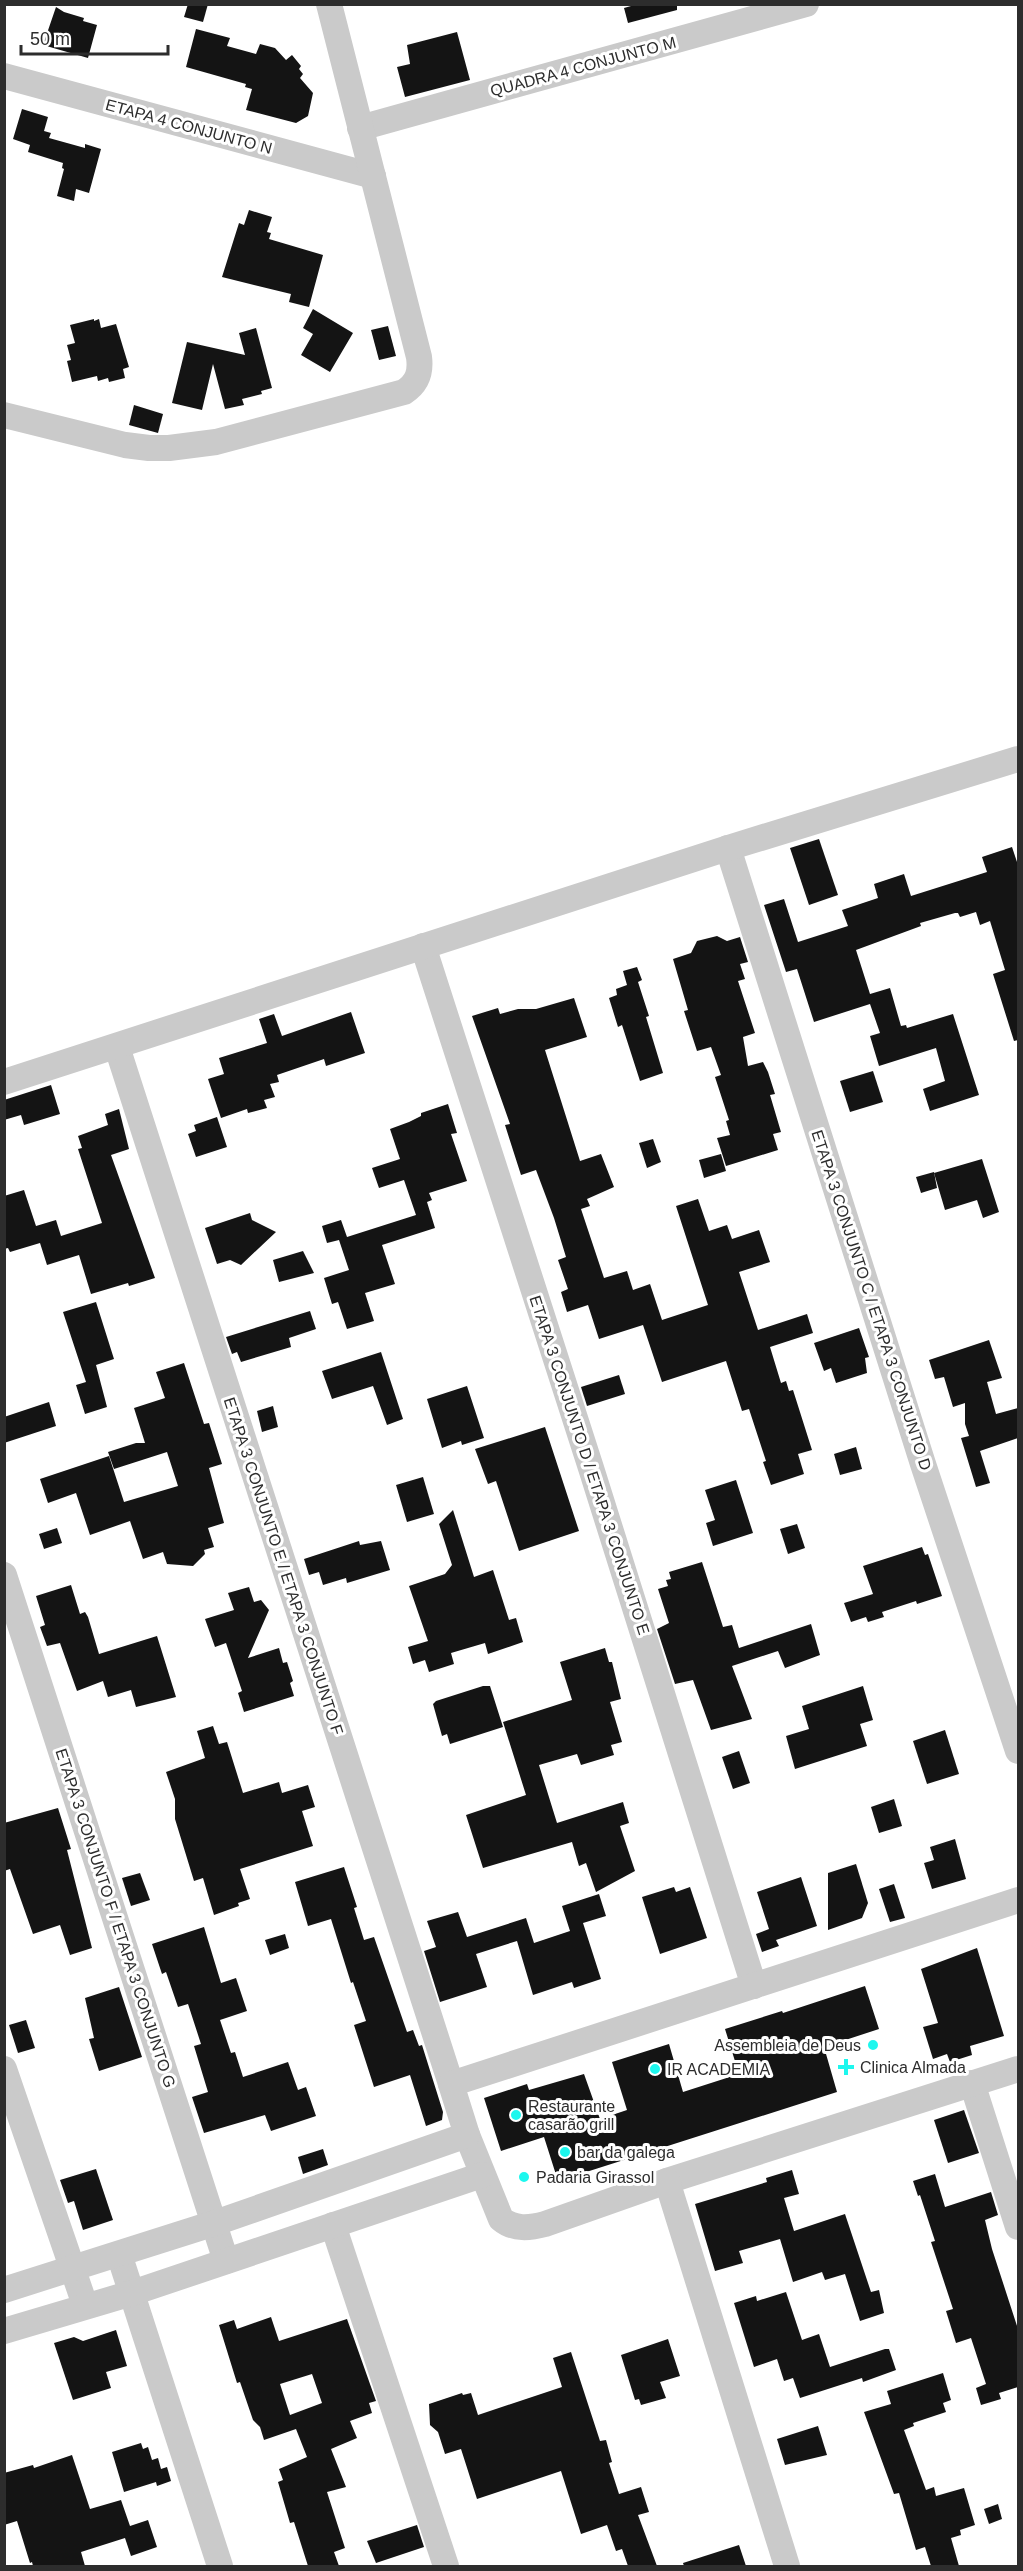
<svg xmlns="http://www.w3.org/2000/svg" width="1023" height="2571" font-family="Arial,sans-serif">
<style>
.building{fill:#141414;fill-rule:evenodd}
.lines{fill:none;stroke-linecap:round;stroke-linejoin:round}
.minor{stroke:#cacaca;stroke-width:26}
.poi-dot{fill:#1df7ee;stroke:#fff;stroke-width:2}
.labels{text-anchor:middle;stroke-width:6;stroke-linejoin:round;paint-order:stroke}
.street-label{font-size:16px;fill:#2d2d2d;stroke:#fff}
.poi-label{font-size:16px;fill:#2d2d2d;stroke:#fff;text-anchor:start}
</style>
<rect width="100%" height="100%" fill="#fff"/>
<g class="building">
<path d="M188 4H208L203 22 184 17Z"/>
<path d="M638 4H677V10L628 23 624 8Z"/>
<path d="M56 7 64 12 84 18 83 21 97 25 88 58 43 45Z"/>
<path d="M196 29 230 38 227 46 256 54 260 44 275 48 286 60 292 55 301 66 299 69 303 74 300 78 313 93 308 116 296 123 246 110 252 89 245 87 246 84 186 67Z"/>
<path d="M457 32 470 80 405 97 397 67 410 64 407 45Z"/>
<path d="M22 109 48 117 44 131 51 133 49 138 85 148V144L101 149 89 193 76 189 74 201 57 196 64 169 62 168 63 163 28 152 30 145 13 139Z"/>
<path d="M249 210 272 217 267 232 271 233 269 239 323 255 309 307 289 302 291 294 222 277 239 223 244 225Z"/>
<path d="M313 309 353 333 330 372 301 355 313 334 303 328Z"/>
<path d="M94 319V321L99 319 101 328 116 324 129 367 123 369 125 378 109 382 108 378 98 381 97 376 72 382 67 361 71 360 67 345 75 343 70 325Z"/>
<path d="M388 326 396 356 379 360 371 330Z"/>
<path d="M256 328 272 388 261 391 262 394 242 399 244 405 225 409 213 364 202 410 172 403 187 342 245 355 239 333Z"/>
<path d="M134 405 163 414 158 433 129 425Z"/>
<path d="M819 839 838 895 809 905 790 848Z"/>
<path d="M1012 847 1018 865V1040L1014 1041 993 974 1005 970 990 921 980 925 976 912 960 917 958 913H955L920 923 921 926 856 950 870 994 890 988 901 1026 906 1025 907 1028 953 1014 979 1095 930 1111 923 1089 945 1081 936 1048 879 1066 870 1036 880 1033 870 1004 814 1022 797 969 786 972 764 905 784 899 798 942 848 926 842 910 878 898 874 884 904 874 911 896 987 872 982 857Z"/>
<path d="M717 936 727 941 740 937 748 962 740 964 745 979 738 981 755 1033 743 1037 748 1066 763 1062 768 1072 775 1094 770 1095 781 1132 773 1134 778 1150 726 1166 717 1138 730 1135 726 1121 729 1120 715 1077 721 1075 711 1047 697 1051 684 1011 688 1010 673 959 691 953 697 941Z"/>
<path d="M637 967 642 980 638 982 649 1016 646 1017 663 1073 640 1081 622 1025 618 1027 609 998 617 995 616 989 627 985 623 971Z"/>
<path d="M574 998 587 1037 545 1050 580 1161 601 1154 614 1187 587 1199 590 1206 581 1209 604 1278 627 1271 633 1290 650 1284 662 1320 708 1305 676 1206 698 1199 709 1231 727 1225 732 1239 759 1230 770 1262 739 1272 758 1330 807 1314 813 1333 770 1347 781 1383 786 1381 789 1391 793 1390 812 1450 798 1454 804 1474 771 1485 763 1462 766 1461 749 1409 742 1411 726 1361 662 1382 643 1325 599 1339 588 1305 567 1312 561 1292 568 1289 558 1260 566 1257 554 1218 536 1170 521 1175 505 1125 510 1124 472 1016 498 1008 500 1014 518 1009H536Z"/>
<path d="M351 1012 365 1053 326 1066 324 1059 277 1075 279 1082 270 1084 275 1097 264 1100 267 1108 248 1113 247 1109 221 1118 208 1079 224 1074 219 1058 267 1043 259 1019 274 1014 282 1036Z"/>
<path d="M873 1071 883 1102 850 1112 840 1081Z"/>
<path d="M51 1085 60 1114 24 1125 21 1115 4 1120V1100Z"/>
<path d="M448 1104 457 1133 451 1134 467 1181 429 1193 432 1200 427 1202 435 1228 382 1245 395 1284 365 1293 374 1321 347 1329 338 1302 332 1304 324 1278 349 1270 339 1240 327 1243 322 1226 341 1220 347 1237 416 1215 404 1180 379 1188 372 1168 400 1159 390 1129 409 1122 421 1116V1113Z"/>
<path d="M119 1109 129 1149 111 1155 155 1278 129 1286 128 1283 91 1294 79 1255 47 1265 40 1243 10 1252 8 1248 4 1249V1196L24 1190 36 1226 56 1220 61 1236 102 1223 78 1149 82 1148 78 1136 108 1125 105 1114Z"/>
<path d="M217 1117 227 1147 196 1157 188 1134 196 1131 194 1125Z"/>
<path d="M653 1139 661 1162 647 1168 639 1143Z"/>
<path d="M721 1154 726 1171 704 1178 699 1160Z"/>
<path d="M982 1159 999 1212 983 1218 977 1200 945 1210 934 1173Z"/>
<path d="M934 1172 937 1188 921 1193 916 1177Z"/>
<path d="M250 1213 252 1220 276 1232 241 1265 230 1260 217 1264 205 1228Z"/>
<path d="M303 1251 314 1273 279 1282 273 1260Z"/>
<path d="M96 1302 114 1359 96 1365 107 1407 85 1414 76 1385 86 1382 63 1312Z"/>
<path d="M310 1311 316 1329 289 1338 291 1347 241 1362 237 1352 232 1354 226 1337Z"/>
<path d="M859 1328 869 1357 865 1358 867 1373 836 1383 831 1368 824 1371 814 1343Z"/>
<path d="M989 1340 1002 1378 987 1382 996 1414 1018 1408V1438L980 1451 990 1483 976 1487 961 1438 969 1436 965 1424V1403L953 1407 944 1377 935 1379 929 1360Z"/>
<path d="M381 1352 403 1419 387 1425 373 1386 332 1399 322 1371Z"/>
<path d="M184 1363 204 1424 209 1423 222 1464 209 1468 224 1523 208 1528 214 1547 204 1550 205 1554 193 1566 167 1564 163 1552 143 1559 130 1521 90 1535 76 1493 48 1503 40 1479 109 1456 124 1502 178 1486 167 1452 114 1469 108 1452 136 1443H145L134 1408 165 1398 156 1372Z"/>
<path d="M619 1375 625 1394 587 1406 581 1387Z"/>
<path d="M467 1386 484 1438 462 1445 461 1441 442 1448 427 1399Z"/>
<path d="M49 1402 56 1426 4 1443V1417Z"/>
<path d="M273 1406 278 1427 262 1432 257 1411Z"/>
<path d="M545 1427 579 1531 519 1551 496 1481 488 1484 475 1449Z"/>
<path d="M856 1447 862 1469 840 1475 834 1454Z"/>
<path d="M423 1477 434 1514 407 1522 396 1485Z"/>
<path d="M736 1480 753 1533 713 1546 706 1523 715 1520 705 1490Z"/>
<path d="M453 1510 474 1577 493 1570 509 1620 516 1618 523 1642 488 1654 485 1643 451 1653 454 1664 429 1672 425 1660 413 1664 408 1647 428 1641 409 1586 445 1574 452 1565 439 1524Z"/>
<path d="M797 1524 805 1548 788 1554 780 1529Z"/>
<path d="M57 1528 62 1543 44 1549 39 1534Z"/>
<path d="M359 1541 360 1545 381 1541 390 1570 347 1583 346 1578 323 1585 319 1572 309 1575 304 1559Z"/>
<path d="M922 1547 925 1555 928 1554 942 1596 917 1604 916 1601 882 1612 884 1617 868 1622 866 1617 851 1622 844 1603 873 1594 863 1566Z"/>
<path d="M702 1562 723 1627 732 1625 739 1648 811 1624 820 1655 785 1668 778 1651 732 1666 752 1719 711 1730 693 1680 675 1684 657 1629 669 1623 658 1589 668 1586 666 1580 671 1579 669 1572Z"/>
<path d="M71 1585 80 1614 85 1612 88 1617 99 1654 157 1636 176 1697 136 1707 131 1690 108 1697 103 1681 77 1691 60 1643 47 1646 40 1627 45 1625 36 1596Z"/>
<path d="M249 1587 254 1602 261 1600 269 1610 248 1658 279 1648 283 1663 287 1662 293 1681 290 1683 294 1696 244 1712 238 1693 242 1691 226 1643 215 1647 205 1619 234 1610 228 1593Z"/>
<path d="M605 1648 609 1662H612L621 1699 610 1702 622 1742 611 1745 614 1755 581 1765 577 1754 539 1765 557 1823 623 1802 629 1823 620 1826 635 1871 596 1892 586 1863 579 1866 572 1842 483 1868 466 1815 526 1795 503 1722 572 1700 560 1662Z"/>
<path d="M483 1686H490L503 1727 450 1744 447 1734 442 1736 433 1704 436 1701Z"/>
<path d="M863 1686 873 1720 860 1724 867 1746 795 1769 786 1736 809 1729 802 1706Z"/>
<path d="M213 1726 219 1744 227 1742 243 1793 279 1782 282 1793 308 1785 315 1807 302 1811 313 1846 240 1869 250 1899 238 1903 239 1906 214 1915 203 1878 194 1881 175 1819V1799L166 1772 205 1758 197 1731Z"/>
<path d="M945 1730 959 1774 927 1784 913 1741Z"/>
<path d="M739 1751 750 1783 733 1789 722 1757Z"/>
<path d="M894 1799 902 1826 879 1833 871 1807Z"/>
<path d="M58 1808 71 1849 67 1850 92 1948 70 1955 60 1925 33 1934 10 1869 4 1871V1823Z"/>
<path d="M955 1839 966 1879 932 1889 924 1863 934 1860 930 1847Z"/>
<path d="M856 1864 868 1903 862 1918 828 1930V1873Z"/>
<path d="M344 1867 357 1907 354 1908 364 1940 374 1937 407 2032 413 2030 419 2046 422 2045 443 2112 442 2120 426 2126 410 2075 374 2087 354 2025 366 2021 353 1982 351 1983 331 1919 308 1926 295 1882Z"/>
<path d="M140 1873 150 1900 131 1906 122 1878Z"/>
<path d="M801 1877 817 1926 776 1940 779 1946 762 1952 756 1934 769 1929 757 1892Z"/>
<path d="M894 1884 905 1918 890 1922 879 1889Z"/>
<path d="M674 1887 676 1892 690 1887 707 1938 660 1954 642 1897Z"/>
<path d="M599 1894 606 1916 583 1923 601 1979 574 1988 572 1982 533 1995 517 1941 476 1954 487 1987 440 2002 424 1951 436 1947 427 1921 458 1912 467 1937 526 1918 534 1943 570 1931 562 1906Z"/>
<path d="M204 1927 221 1983 236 1978 247 2011 220 2020 231 2053 235 2052 243 2077 288 2062 298 2090 306 2087 316 2116 271 2131 265 2115 204 2133 192 2097 208 2092 194 2046 201 2044 188 2004 178 2007 166 1972 162 1974 152 1944Z"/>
<path d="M285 1934 289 1948 270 1955 265 1940Z"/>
<path d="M977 1948 1004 2036 970 2046 972 2055 950 2062 947 2054 933 2059 923 2027 938 2023 921 1969Z"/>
<path d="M865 1986 879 2029 824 2047 837 2092 558 2181 544 2137 501 2151 484 2098 527 2084 529 2090 584 2074 600 2119 627 2110 612 2062 669 2044 683 2092 739 2074 725 2029 782 2011 783 2013Z"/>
<path d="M119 1987 142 2057 99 2071 89 2039 94 2038 85 1998Z"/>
<path d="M26 2020 35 2048 18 2053 9 2025Z"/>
<path d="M964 2110 979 2153 948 2163 934 2120Z"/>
<path d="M323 2149 328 2165 303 2174 298 2157Z"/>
<path d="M96 2169 113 2220 83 2230 74 2201 68 2203 60 2180Z"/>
<path d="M792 2170 799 2194 784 2198 794 2231 845 2214 871 2292 879 2290 884 2313 860 2321 845 2274 825 2280 822 2272 793 2282 780 2239 739 2251 743 2263 715 2271 695 2204 767 2182 766 2178Z"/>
<path d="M935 2174 945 2207 991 2192 998 2215 985 2220 992 2249 1018 2329V2387L999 2393 1001 2399 981 2405 976 2388 986 2384 971 2338 956 2343 946 2311 953 2309 931 2242 935 2241 920 2195 918 2196 913 2181Z"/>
<path d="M786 2292 802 2340 819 2334 830 2367 885 2349H889L896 2370 863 2382 862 2378 800 2398 793 2378 784 2381 777 2359 754 2367 734 2303 756 2296 757 2301Z"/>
<path d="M271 2317 279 2341 347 2319 376 2401 369 2403 372 2413 350 2421 357 2438 331 2449 346 2487 327 2492 345 2548 334 2552 339 2566H308L294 2522 290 2523 278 2482 283 2480 279 2469 307 2457 296 2429 264 2440 260 2427 253 2420 240 2382 237 2383 219 2325 234 2320 237 2329ZM312 2374 322 2403 290 2415 280 2384Z"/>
<path d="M116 2330 127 2366 106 2372 111 2388 73 2400 54 2343 74 2337 83 2341Z"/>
<path d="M668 2339 680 2376 660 2382 666 2398 641 2405 639 2399 635 2400 621 2355Z"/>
<path d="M571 2352 600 2441 606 2440 612 2462 609 2463 619 2494 641 2487 649 2512 638 2515 657 2566H628L622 2549 616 2551 607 2525 581 2534 561 2471 477 2499 461 2449 445 2454 438 2432 430 2425 429 2404 462 2393 463 2395 471 2393 478 2415 562 2387 553 2358Z"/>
<path d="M943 2373 951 2400 943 2403 946 2412 913 2423 914 2426 904 2430 926 2490 934 2487 936 2496 964 2488 975 2525 960 2530 961 2535 951 2538 959 2566H931L925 2547 916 2550 899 2493 894 2494 864 2412 891 2404 887 2391Z"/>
<path d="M818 2426 827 2455 785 2465 777 2439Z"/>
<path d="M141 2443 143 2449 148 2447 152 2460 158 2458 161 2469 167 2467 171 2481 157 2486 156 2482 124 2492 112 2452Z"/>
<path d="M72 2455 90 2509 121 2500 130 2526 148 2520 157 2547 131 2556 125 2538 81 2552 85 2566H33L32 2562 30 2563 17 2521 4 2525V2473L33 2465 34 2468Z"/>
<path d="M998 2504 1002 2519 989 2524 984 2509Z"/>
<path d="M417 2525 424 2547 376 2563 367 2541Z"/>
<path d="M739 2545 746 2566H684L683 2563Z"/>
</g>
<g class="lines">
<g class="minor">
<path d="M4 76 373 176"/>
<path d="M360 128 806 4"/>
<path d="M4 415 125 445 149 448H169L216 442 404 392C418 383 421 372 419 357L329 4"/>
<path d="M728 848 923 1464 1018 1751"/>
<path d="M423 946 591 1468 754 1986"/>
<path d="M117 1047 451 2084"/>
<path d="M4 1082 728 848 1018 759"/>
<path d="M4 1575 226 2261"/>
<path d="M4 2069 85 2305"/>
<path d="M972 2083 1018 2227"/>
<path d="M467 2135 501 2219C514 2230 530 2228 545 2224L667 2181 1018 2069"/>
<path d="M667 2181 787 2566"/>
<path d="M333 2225 446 2566"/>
<path d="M119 2254 220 2566"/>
<path d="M4 2290 215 2223 467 2135 451 2084 1018 1900"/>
<path d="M4 2331 132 2293 482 2175"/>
</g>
</g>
<g class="poi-dot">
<circle cx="873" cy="2045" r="6"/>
<path d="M843 2058h6v6h6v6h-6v6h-6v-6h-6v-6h6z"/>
<circle cx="655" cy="2069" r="6"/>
<circle cx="516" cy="2115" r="6"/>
<circle cx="565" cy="2152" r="6"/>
<circle cx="524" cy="2177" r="6"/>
</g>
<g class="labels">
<g class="street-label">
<text transform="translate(583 66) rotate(-15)" y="6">QUADRA 4 CONJUNTO M</text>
<text transform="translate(189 126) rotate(15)" y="6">ETAPA 4 CONJUNTO N</text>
<text transform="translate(872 1300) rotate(72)" y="6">ETAPA 3 CONJUNTO C / ETAPA 3 CONJUNTO D</text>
<text transform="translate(590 1465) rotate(72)" y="6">ETAPA 3 CONJUNTO D / ETAPA 3 CONJUNTO E</text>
<text transform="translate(284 1566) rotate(72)" y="6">ETAPA 3 CONJUNTO E / ETAPA 3 CONJUNTO F</text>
<text transform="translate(116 1918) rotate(72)" y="6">ETAPA 3 CONJUNTO F / ETAPA 3 CONJUNTO G</text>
</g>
<g class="poi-label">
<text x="861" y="2051" text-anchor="end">Assembleia de Deus</text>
<text x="860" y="2073">Clinica Almada</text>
<text x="667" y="2075">IR ACADEMIA</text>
<text x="528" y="2112">Restaurante<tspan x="528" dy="18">casarão grill</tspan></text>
<text x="577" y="2158">bar da galega</text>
<text x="536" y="2183">Padaria Girassol</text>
</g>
</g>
<rect width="1023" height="2571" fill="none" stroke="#2d2d2d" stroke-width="12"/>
<path d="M21 45v9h147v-9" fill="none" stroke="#2d2d2d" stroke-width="3"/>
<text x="30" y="45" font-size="18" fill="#2d2d2d" stroke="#ffffff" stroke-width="4.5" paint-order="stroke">50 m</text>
</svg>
